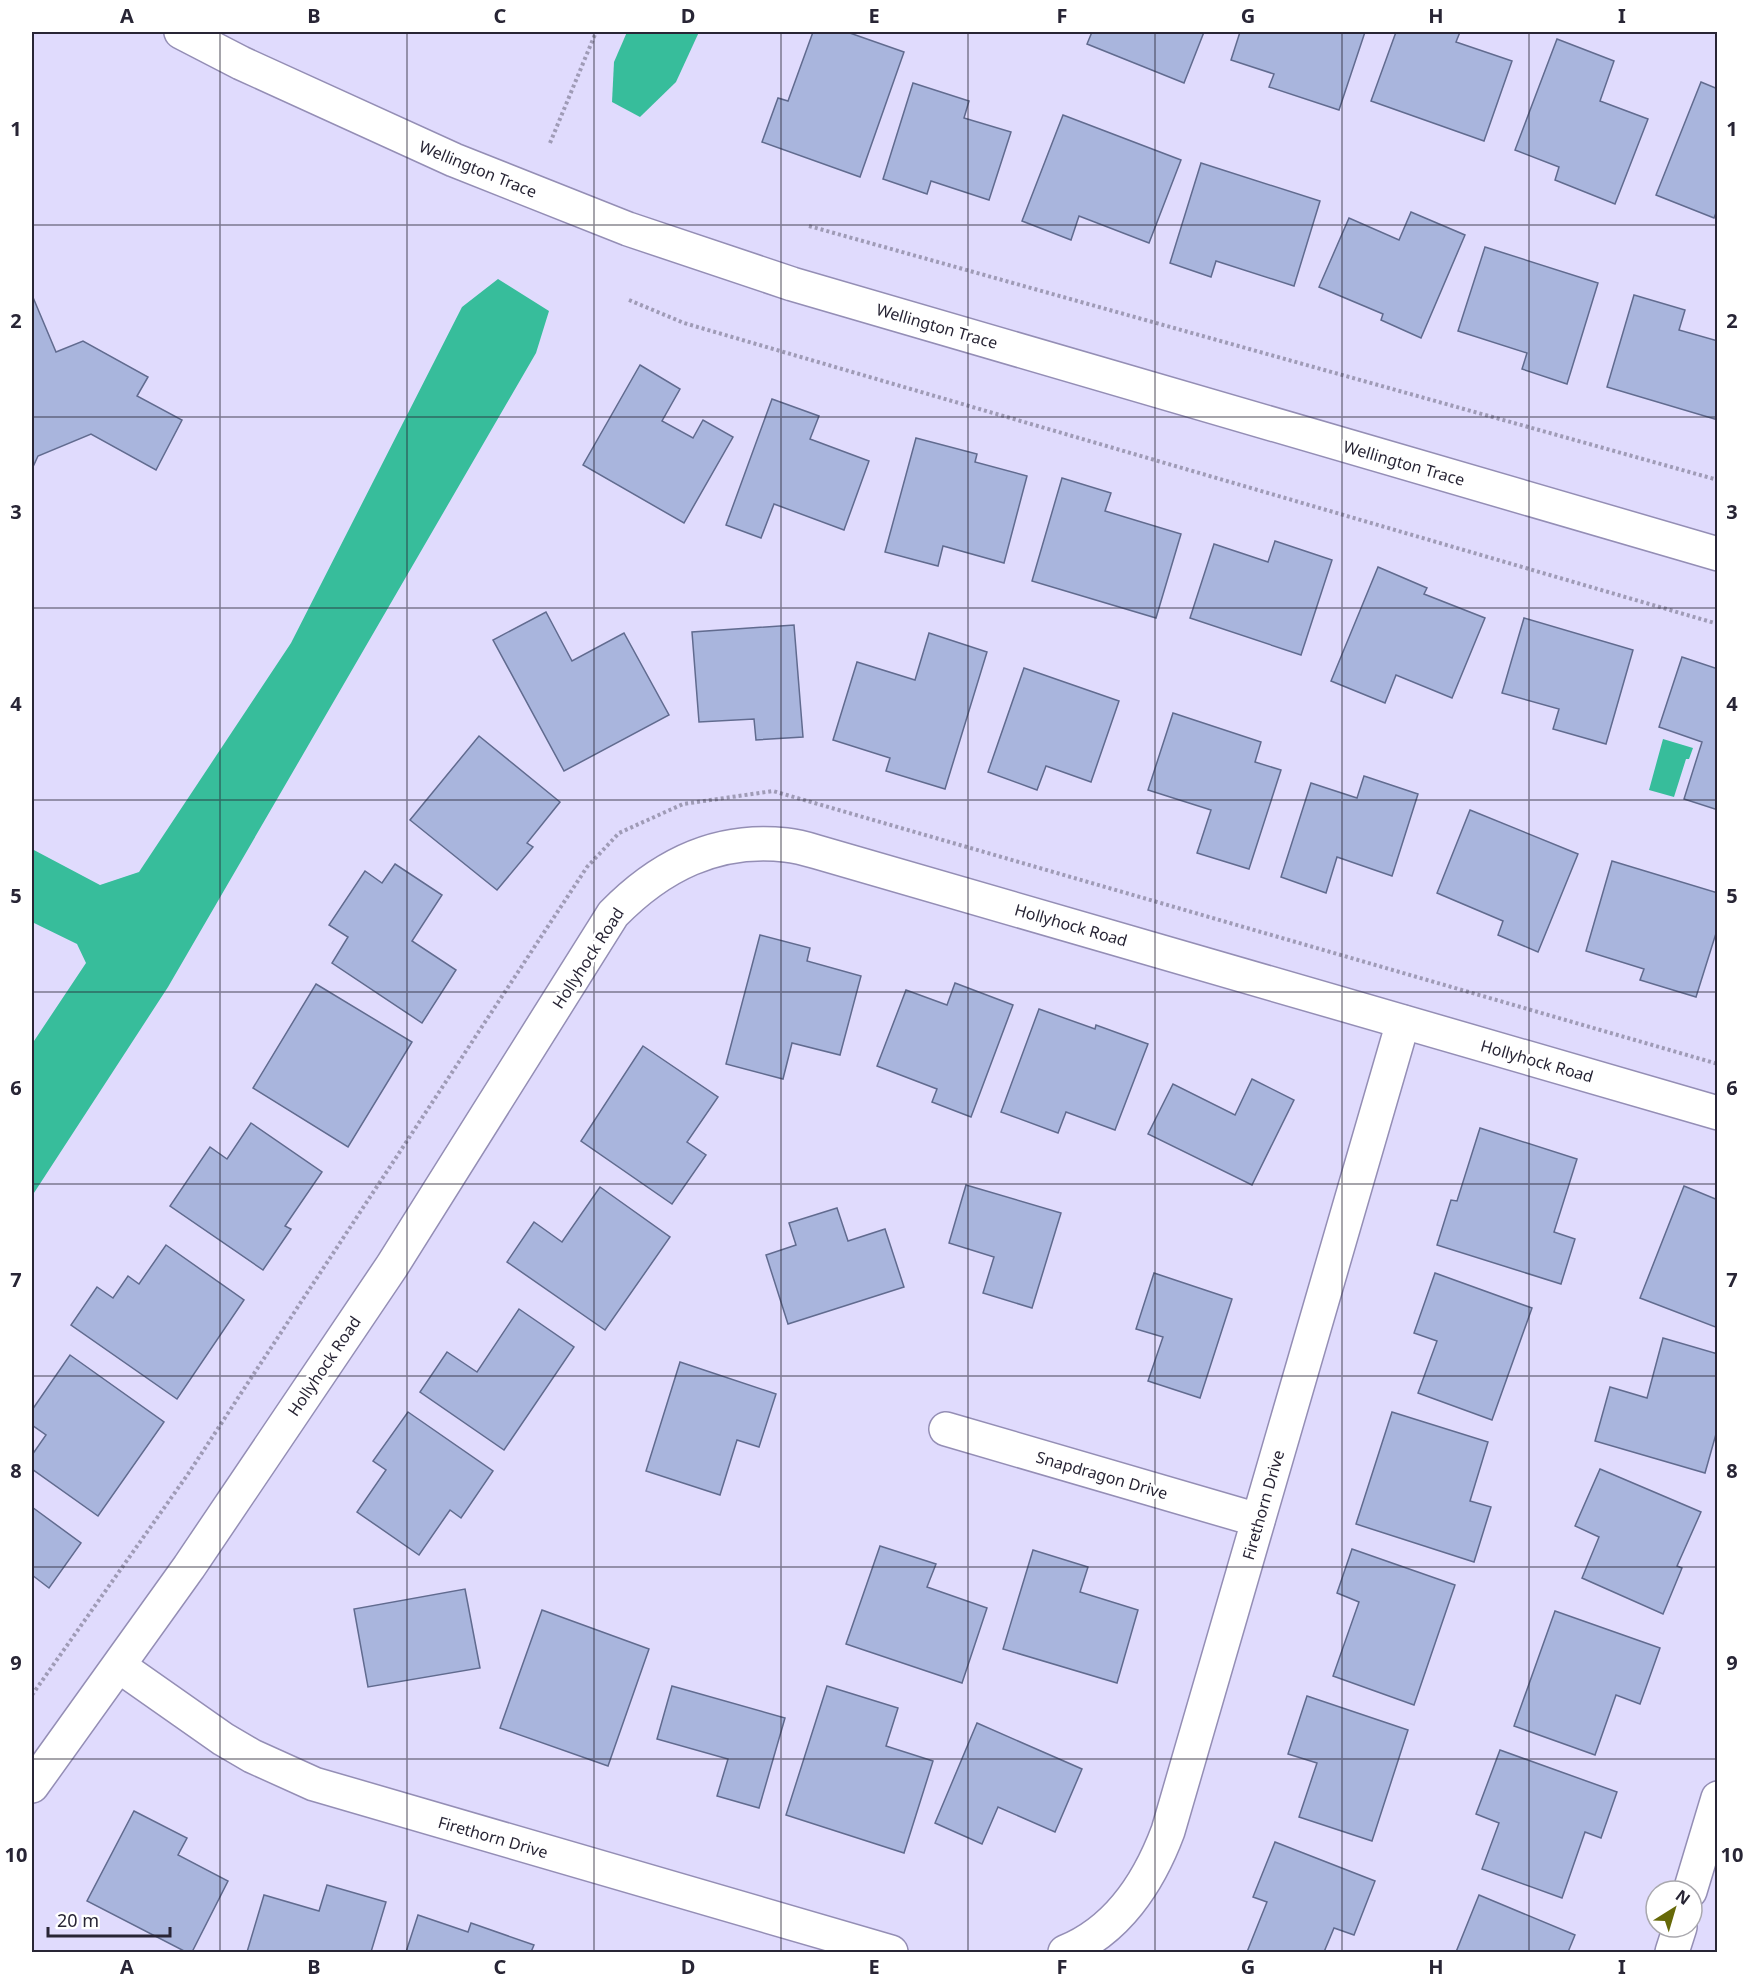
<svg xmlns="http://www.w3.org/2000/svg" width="1749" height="1984" font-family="'Noto Sans',sans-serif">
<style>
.water{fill:#37bd9b}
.building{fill:#a9b5dd;stroke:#616b8f;stroke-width:1.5}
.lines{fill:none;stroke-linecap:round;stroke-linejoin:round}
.minor-casing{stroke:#948eb5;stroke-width:36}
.path{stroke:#9f9bb6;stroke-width:4;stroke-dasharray:3 3;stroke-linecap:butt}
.minor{stroke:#fff;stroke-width:33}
.grid{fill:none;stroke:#282535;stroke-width:1.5;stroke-opacity:0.55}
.labels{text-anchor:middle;stroke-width:6;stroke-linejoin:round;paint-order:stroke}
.street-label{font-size:16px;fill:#282535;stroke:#fff}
.neatline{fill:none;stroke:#282535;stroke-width:2}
.grid-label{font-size:20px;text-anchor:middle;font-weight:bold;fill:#282535}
</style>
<rect width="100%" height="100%" fill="#e0dbfd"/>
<g class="water">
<path d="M627 32H699L676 82 640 117 612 102 614 62Z"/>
<path d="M498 279 549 311 536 353 168 987 32 1196V1044L86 963 77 944 32 922V849L100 885 139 872 291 643 462 307Z"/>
<path d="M1663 739 1693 748 1689 759H1686L1674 797 1649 790Z"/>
</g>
<g class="building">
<path d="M813 32H847L904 52 860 177 762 142 778 98 788 101Z"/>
<path d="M1092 32H1204L1184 83 1087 44Z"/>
<path d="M1240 32H1365L1339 110 1269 87 1274 74 1231 60Z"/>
<path d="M1396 32H1460L1456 42 1512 61 1484 141 1371 101Z"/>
<path d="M1557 39 1614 61 1600 101 1648 119 1615 204 1555 180 1559 167 1515 150Z"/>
<path d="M1701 82 1718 89V208L1714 218 1656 195Z"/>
<path d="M913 83 969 101 964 118 1011 132 989 200 931 181 927 194 883 179Z"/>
<path d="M1063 115 1181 160 1149 243 1079 216 1071 240 1022 221Z"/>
<path d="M1201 163 1320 201 1294 286 1216 261 1211 277 1170 263Z"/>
<path d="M1411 212 1465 235 1421 338 1381 320 1383 314 1319 287 1349 218 1399 240Z"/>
<path d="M1485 247 1598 283 1567 384 1522 369 1527 353 1458 331Z"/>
<path d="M32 295 56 352 83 341 148 377 137 396 182 420 156 470 91 434 38 456 32 469Z"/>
<path d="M1634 295 1685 310 1679 330 1718 341V420L1607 387Z"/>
<path d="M640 365 680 389 662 421 693 438 703 420 733 437 684 523 583 465Z"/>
<path d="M772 399 819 416 810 439 869 461 844 530 774 504 761 538 726 525Z"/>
<path d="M916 438 977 454 975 462 1027 476 1004 563 943 546 938 566 885 552Z"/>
<path d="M1062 478 1111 493 1105 511 1181 534 1156 618 1032 581Z"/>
<path d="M1275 541 1332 560 1301 655 1190 618 1214 544 1268 562Z"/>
<path d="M1378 567 1427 588 1424 594 1485 618 1452 698 1396 675 1385 703 1331 681Z"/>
<path d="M546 612 572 661 624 633 669 715 564 771 493 640Z"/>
<path d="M1524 618 1633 650 1606 744 1553 729 1559 709 1502 693Z"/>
<path d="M794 625 803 737 756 740 754 719 699 722 692 632Z"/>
<path d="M929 633 987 652 945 789 886 771 890 758 833 740 857 662 915 680Z"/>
<path d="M1682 657 1718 669V810L1684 799 1702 742 1659 727Z"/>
<path d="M1024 668 1119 701 1091 782 1046 766 1037 790 988 772Z"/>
<path d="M1173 713 1261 742 1255 762 1281 770 1249 869 1197 853 1211 810 1148 790Z"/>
<path d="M479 736 560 802 527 843 533 847 497 890 410 820Z"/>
<path d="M1364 776 1418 794 1392 876 1337 857 1326 893 1281 877 1311 783 1357 798Z"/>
<path d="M1470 810 1578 854 1538 952 1498 935 1503 921 1437 893Z"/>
<path d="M1612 861 1718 893V927L1696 997 1640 980 1644 969 1586 951Z"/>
<path d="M395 864 442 895 412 941 456 970 422 1023 332 963 348 937 329 925 365 871 382 883Z"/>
<path d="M760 935 810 948 807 961 861 976 840 1055 792 1043 783 1079 726 1064Z"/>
<path d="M955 983 1013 1005 971 1117 932 1102 937 1089 877 1066 906 990 947 1005Z"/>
<path d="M316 984 412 1042 348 1147 253 1088Z"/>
<path d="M1039 1009 1095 1029 1096 1025 1148 1044 1115 1130 1066 1112 1058 1133 1001 1112Z"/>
<path d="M643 1046 718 1097 687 1142 706 1155 672 1204 581 1141Z"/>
<path d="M1252 1079 1294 1100 1252 1185 1148 1134 1173 1084 1235 1115Z"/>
<path d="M251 1123 322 1172 285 1226 291 1229 263 1270 170 1206 210 1147 227 1159Z"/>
<path d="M1480 1128 1577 1159 1554 1232 1575 1239 1561 1284 1437 1245 1451 1200 1457 1201Z"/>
<path d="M966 1185 1061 1213 1032 1308 983 1293 994 1257 949 1243Z"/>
<path d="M1684 1186 1718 1200V1328L1640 1298Z"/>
<path d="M600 1187 670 1237 605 1330 507 1262 534 1222 562 1242Z"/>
<path d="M837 1208 848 1241 885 1229 904 1287 788 1324 766 1255 796 1245 789 1223Z"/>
<path d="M166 1245 244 1300 177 1399 71 1325 97 1287 113 1298 128 1276 139 1284Z"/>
<path d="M1154 1273 1232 1299 1200 1398 1148 1381 1163 1337 1136 1329Z"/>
<path d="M1435 1273 1532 1308 1492 1420 1418 1393 1437 1341 1414 1333Z"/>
<path d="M519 1309 574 1347 504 1450 420 1392 447 1352 477 1372Z"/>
<path d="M1663 1338 1718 1354V1427L1705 1473 1595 1441 1610 1387 1647 1398Z"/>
<path d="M70 1355 164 1422 98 1516 32 1469V1455L46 1435 32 1425V1410Z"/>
<path d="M680 1362 776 1394 759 1447 737 1440 720 1495 646 1471Z"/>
<path d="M408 1412 493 1471 461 1518 450 1510 419 1555 357 1512 386 1470 373 1461Z"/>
<path d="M1392 1412 1488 1442 1470 1501 1491 1507 1474 1562 1356 1524Z"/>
<path d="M1600 1469 1701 1512 1677 1566 1682 1568 1663 1614 1582 1578 1599 1537 1575 1526Z"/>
<path d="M32 1507 81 1543 49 1588 32 1575Z"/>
<path d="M880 1546 936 1564 927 1587 987 1608 962 1683 846 1644Z"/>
<path d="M1352 1549 1455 1585 1414 1705 1333 1676 1359 1602 1337 1593Z"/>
<path d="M1033 1550 1088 1567 1080 1592 1138 1610 1117 1683 1003 1649Z"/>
<path d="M465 1589 480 1668 368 1687 354 1609Z"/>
<path d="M542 1610 649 1649 608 1766 500 1728Z"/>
<path d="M1555 1611 1660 1648 1640 1704 1616 1695 1595 1755 1514 1726Z"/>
<path d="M672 1686 785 1718 759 1808 717 1796 728 1759 657 1739Z"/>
<path d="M827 1686 898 1708 886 1746 933 1761 904 1853 786 1815Z"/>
<path d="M1307 1696 1408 1730 1372 1841 1299 1817 1317 1763 1288 1754Z"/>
<path d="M977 1723 1082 1769 1055 1832 998 1807 982 1844 935 1823Z"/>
<path d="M1500 1750 1617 1792 1601 1838 1585 1832 1562 1898 1482 1869 1499 1823 1476 1814Z"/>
<path d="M134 1811 187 1838 178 1855 228 1881 192 1952H186L87 1901Z"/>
<path d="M1275 1842 1375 1881 1354 1935 1334 1928 1324 1952H1247L1267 1902 1253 1897Z"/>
<path d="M327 1885 386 1902 371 1952H247L264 1895 319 1911Z"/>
<path d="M1479 1895 1575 1935 1568 1952H1456Z"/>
<path d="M418 1915 468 1932 471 1923 534 1945 531 1952H406Z"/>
</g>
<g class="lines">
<defs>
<g id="minor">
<path d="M181 32 241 63 454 160 628 229 792 284 1718 554"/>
<path d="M946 1429 1258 1520"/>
<path d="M119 1666 223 1739 252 1756 314 1784 891 1952"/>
<path d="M32 1786 189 1567 392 1266 613 914C660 866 716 837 786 845 796 846 807 849 817 852L1718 1113"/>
<path d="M1690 1891 1718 1798"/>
<path d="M1065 1952C1117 1931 1149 1882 1168 1831L1403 1022"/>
<path d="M1672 1952 1680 1927"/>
</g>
</defs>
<use href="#minor" class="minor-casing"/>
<g class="path">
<path d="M550 143 596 32"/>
<path d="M809 226 1718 480"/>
<path d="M629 300 684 323 1718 624"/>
<path d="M32 1695 188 1474 587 867 619 833 683 804 773 791 1718 1064"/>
</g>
<use href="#minor" class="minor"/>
</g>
<path class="grid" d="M220 32V1952M407 32V1952M594 32V1952M781 32V1952M968 32V1952M1155 32V1952M1342 32V1952M1529 32V1952M32 225H1718M32 417H1718M32 608H1718M32 800H1718M32 992H1718M32 1184H1718M32 1376H1718M32 1567H1718M32 1759H1718"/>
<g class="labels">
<g class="street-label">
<text transform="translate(478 169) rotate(22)" y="6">Wellington Trace</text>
<text transform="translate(937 326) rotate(16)" y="6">Wellington Trace</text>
<text transform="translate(1404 463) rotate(16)" y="6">Wellington Trace</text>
<text transform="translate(1071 925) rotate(16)" y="6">Hollyhock Road</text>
<text transform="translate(588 958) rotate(-57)" y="6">Hollyhock Road</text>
<text transform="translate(1537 1061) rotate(16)" y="6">Hollyhock Road</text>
<text transform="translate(324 1366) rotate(-56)" y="6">Hollyhock Road</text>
<text transform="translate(1102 1475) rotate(16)" y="6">Snapdragon Drive</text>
<text transform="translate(1263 1505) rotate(-74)" y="6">Firethorn Drive</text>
<text transform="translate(493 1837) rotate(16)" y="6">Firethorn Drive</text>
</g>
</g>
<rect width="1749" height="1984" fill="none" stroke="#ffffff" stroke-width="66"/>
<g transform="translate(1674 1909) rotate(37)"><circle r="28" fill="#ffffff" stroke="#a9a8ae" stroke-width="1.5"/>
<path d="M0-4.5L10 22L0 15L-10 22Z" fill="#666908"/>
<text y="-9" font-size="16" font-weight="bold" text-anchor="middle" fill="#282535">N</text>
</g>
<path d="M48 1927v9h122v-9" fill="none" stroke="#282535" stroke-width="3"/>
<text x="57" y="1927" font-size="18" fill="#282535" stroke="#ffffff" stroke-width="4.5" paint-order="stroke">20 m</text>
<rect x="33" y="33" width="1683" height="1918" class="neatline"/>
<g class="grid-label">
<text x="127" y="23">A</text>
<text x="314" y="23">B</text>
<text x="500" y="23">C</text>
<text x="688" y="23">D</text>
<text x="874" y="23">E</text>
<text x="1062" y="23">F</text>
<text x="1248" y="23">G</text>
<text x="1436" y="23">H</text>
<text x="1622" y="23">I</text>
<text x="16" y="136">1</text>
<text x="1732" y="136">1</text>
<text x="16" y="328">2</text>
<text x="1732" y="328">2</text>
<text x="16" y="519">3</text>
<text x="1732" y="519">3</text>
<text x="16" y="711">4</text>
<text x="1732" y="711">4</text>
<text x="16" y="903">5</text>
<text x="1732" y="903">5</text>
<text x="16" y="1095">6</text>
<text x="1732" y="1095">6</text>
<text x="16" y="1287">7</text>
<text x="1732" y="1287">7</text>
<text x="16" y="1478">8</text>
<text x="1732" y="1478">8</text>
<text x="16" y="1670">9</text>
<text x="1732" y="1670">9</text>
<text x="16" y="1862">10</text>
<text x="1732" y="1862">10</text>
<text x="127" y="1974">A</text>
<text x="314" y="1974">B</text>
<text x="500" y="1974">C</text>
<text x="688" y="1974">D</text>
<text x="874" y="1974">E</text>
<text x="1062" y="1974">F</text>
<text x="1248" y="1974">G</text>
<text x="1436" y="1974">H</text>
<text x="1622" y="1974">I</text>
</g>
</svg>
